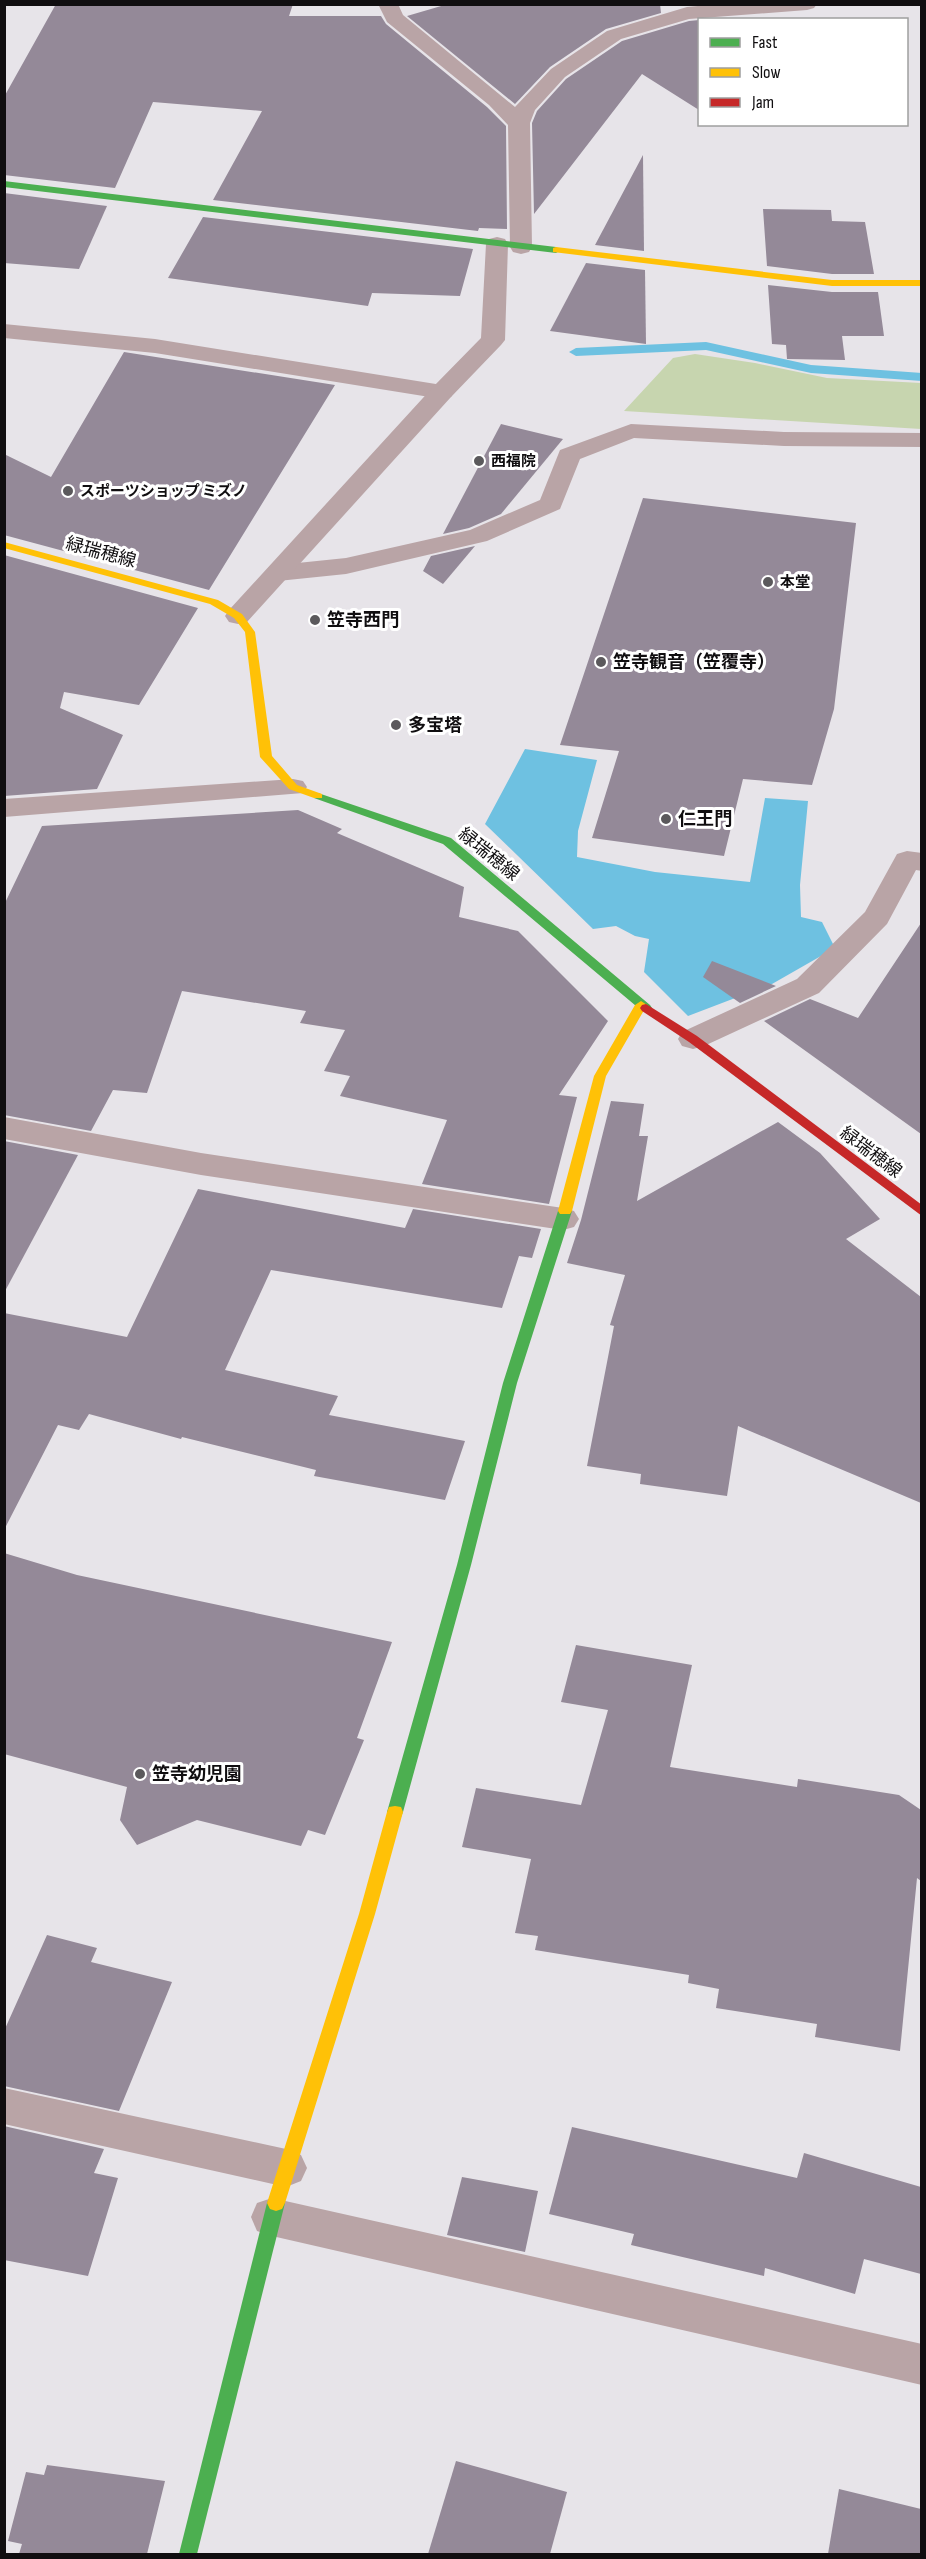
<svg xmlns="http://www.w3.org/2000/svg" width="926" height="2559" font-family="'Sofia Sans Condensed','Noto Sans JP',sans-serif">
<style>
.green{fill:#c7d5af}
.water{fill:#6ec1e1}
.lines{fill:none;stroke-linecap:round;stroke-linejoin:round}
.stream{fill:#6ec1e1;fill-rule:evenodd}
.building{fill:#948998}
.lane{fill:#b9a4a6;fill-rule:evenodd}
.street{fill:#b9a4a6;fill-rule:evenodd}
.fast{fill:#4caf50;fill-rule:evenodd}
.slow{fill:#ffc107;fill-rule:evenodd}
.jam{fill:#c62828;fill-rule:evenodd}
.poi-dot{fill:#5b595c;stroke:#fff;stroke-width:2}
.labels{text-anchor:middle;stroke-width:6;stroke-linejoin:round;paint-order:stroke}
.far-poi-label{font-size:15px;font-weight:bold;fill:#100e10;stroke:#fff;text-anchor:start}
.street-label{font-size:18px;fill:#100e10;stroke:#fff}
.poi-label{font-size:18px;font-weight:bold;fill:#100e10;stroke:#fff;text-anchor:start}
</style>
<rect width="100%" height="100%" fill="#e7e4e9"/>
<path class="green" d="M695 354 755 363 827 378 921 383V429L624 411 673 358Z"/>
<path class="water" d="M525 749 597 760 578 831 577 857 655 872 750 882 765 798 808 801 800 885 801 917 822 922 835 948 772 984 688 1016 644 972 649 939 635 936 616 926 593 929 485 824Z"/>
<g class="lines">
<path class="stream" d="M706 342 811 365 922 373V381L811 373 706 350 576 356 569 352 576 348Z"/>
</g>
<g class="building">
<path d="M56 4H293L289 16H381L386 24 487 107 506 126 507 229 479 228 478 231 213 200 262 111 153 102 115 188 4 175V97Z"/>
<path d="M448 4H660L661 13 606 29 550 67 515 104 407 16Z"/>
<path d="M699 20V110L642 74 534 214 532 123 537 111 566 79 622 41 689 21Z"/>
<path d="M643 155 644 251 595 245Z"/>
<path d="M4 193 107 206 79 269 4 263Z"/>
<path d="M763 209 831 210 832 221 865 222 874 274H832L767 266Z"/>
<path d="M203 217 473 249 460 296 372 293 368 306 168 278Z"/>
<path d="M586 263 645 270 646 344 550 331Z"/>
<path d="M768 285 832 292H878L884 336H842L845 360 787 359 786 345 772 344Z"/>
<path d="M124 352 335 385 209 590 4 535V454L51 477Z"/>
<path d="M501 424 563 439 501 514 469 528 443 534Z"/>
<path d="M643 498 856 523 834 709 812 785 743 779 724 856 592 838 619 751 560 745Z"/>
<path d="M475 546 443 584 423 571 431 556Z"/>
<path d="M4 555 198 608 139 705 64 692 60 708 123 735 97 789 4 796Z"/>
<path d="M298 810 342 829 337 833 464 887 459 917 518 931 608 1021 559 1095 577 1097 549 1204 422 1184 447 1120 340 1096 350 1076 324 1071 345 1030 300 1023 306 1011 182 991 147 1093 113 1090 91 1131 4 1115V905L42 826Z"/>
<path d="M921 923V1134L764 1021 810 999 858 1018Z"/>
<path d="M712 961 776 986 740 1003 703 977Z"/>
<path d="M611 1101 644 1104 639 1136H648L637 1201 778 1122 820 1153 880 1219 846 1239 921 1297V1503L738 1426 727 1496 640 1484 641 1474 587 1466 614 1326 610 1325 625 1275 567 1263 581 1220Z"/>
<path d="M4 1141 78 1155 4 1293Z"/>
<path d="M198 1189 405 1228 413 1209 541 1229 532 1258 519 1256 502 1308 271 1270 225 1370 338 1396 329 1415 465 1441 445 1500 314 1476 316 1470 182 1437 181 1439 89 1414 79 1430 58 1425 4 1530V1313L127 1337Z"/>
<path d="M4 1553 77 1575 392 1642 357 1738 364 1740 325 1835 308 1830 301 1846 197 1820 137 1845 120 1820 127 1787 4 1754Z"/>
<path d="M576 1645 692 1665 670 1767 797 1787 798 1779 899 1795 921 1810V1881L917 1878 900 2051 815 2037 817 2024 716 2008 719 1989 688 1983 689 1975 535 1950 538 1936 515 1933 531 1859 462 1847 476 1788 581 1805 608 1710 561 1702Z"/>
<path d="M47 1935 97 1948 91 1962 172 1982 119 2111 4 2086V2031Z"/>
<path d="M4 2126 104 2149 94 2173 118 2178 88 2276 4 2260Z"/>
<path d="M572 2127 797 2178 804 2153 921 2187V2274L864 2259 855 2294 765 2268 764 2276 631 2245 634 2234 549 2214Z"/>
<path d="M462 2177 538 2191 525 2252 447 2235Z"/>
<path d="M456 2461 567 2492 550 2554H428Z"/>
<path d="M47 2465 165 2481 147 2554H19L22 2544 8 2541 26 2472 44 2475Z"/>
<path d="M839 2489 921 2509V2554H828Z"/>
</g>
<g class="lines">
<g class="lane">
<path d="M4 324 155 339 442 385 451 387 454 392 451 397 442 399 155 353 4 338Z"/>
<path d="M631 424 784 432 922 433V447L784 446 634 438 580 459 560 509 487 541 346 574 278 581 269 579 265 573 269 567 278 565 346 558 470 530 540 500 560 450Z"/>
<path d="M907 851 922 853V871L916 870 887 924 819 993 704 1046 693 1049 682 1046 678 1039 682 1032 797 979 865 912 897 854Z"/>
<path d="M4 1117 201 1153 563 1208 574 1211 579 1219 574 1227 563 1230 201 1175 4 1139Z"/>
<path d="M4 2088 286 2149 301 2155 307 2168 301 2181 286 2187 4 2124Z"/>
<path d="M272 2198 922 2344V2385L272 2236 257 2231 251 2217 257 2203Z"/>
</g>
<g class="street">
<path d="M378 4H398L403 15 515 107 551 69 607 31 687 7 719 4H817L814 8 807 10 689 19 621 39 565 77 535 110 530 123 532 247 529 252 521 254 513 252 510 247 508 125 489 105 387 22Z"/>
<path d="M497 237 505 239 508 244 505 340 501 345 451 397 247 622 238 624 229 622 225 616 229 610 433 387 481 338 486 244 489 239Z"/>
<path d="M293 779 303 781 307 787 303 793 4 817V799Z"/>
</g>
<g class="fast">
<path d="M4 181 556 247 561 250 556 253 4 187Z"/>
<path d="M318 793 451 838 650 1005 652 1008 650 1011H642L443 844 314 798V794Z"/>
<path d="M565 1206 572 1211 517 1383 471 1565 403 1812 401 1817 395 1818 389 1817 387 1812 457 1565 503 1383 558 1211Z"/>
<path d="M276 2195 282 2197 285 2203 197 2554H179L267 2203 270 2197Z"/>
</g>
<g class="slow">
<path d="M556 247 832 280H922V286H832L553 252V248Z"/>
<path d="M4 542 218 600 242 614 255 632 272 756 297 785 322 794V798H314L289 789 260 757 245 632 234 618 210 604 4 548Z"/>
<path d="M641 1001 647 1005 606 1076 572 1211 570 1214H560L558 1211 594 1076 635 1005Z"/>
<path d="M395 1806 401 1807 403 1812 375 1914 285 2203 282 2209 276 2211 270 2209 267 2203 359 1914 387 1812 389 1807Z"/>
</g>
<path class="jam" d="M646 1004 697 1036 922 1205V1216L689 1042 642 1011 640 1008 642 1005Z"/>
</g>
<g class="poi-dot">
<circle cx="479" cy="461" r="6"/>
<circle cx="68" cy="491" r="6"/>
<circle cx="768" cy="582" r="6"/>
<circle cx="315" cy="620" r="6"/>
<circle cx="601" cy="662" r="6"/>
<circle cx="396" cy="725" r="6"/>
<circle cx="666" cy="819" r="6"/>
<circle cx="140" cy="1774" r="6"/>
</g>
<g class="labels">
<g class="far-poi-label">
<text x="491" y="466">西福院</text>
<text x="80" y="496">スポーツショップ ミズノ</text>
<text x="780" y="587">本堂</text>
</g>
<g class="street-label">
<text transform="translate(101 552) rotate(15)" y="6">緑瑞穂線</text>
<text transform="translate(489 854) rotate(39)" y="6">緑瑞穂線</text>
<text transform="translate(871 1152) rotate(37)" y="6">緑瑞穂線</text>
</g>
<g class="poi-label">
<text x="327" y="626">笠寺西門</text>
<text x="613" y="668">笠寺観音（笠覆寺）</text>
<text x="408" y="731">多宝塔</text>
<text x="678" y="825">仁王門</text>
<text x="152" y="1780">笠寺幼児園</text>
</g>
</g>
<rect width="926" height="2559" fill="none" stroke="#100e10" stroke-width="12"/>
<rect x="698" y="18" width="210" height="108" fill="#ffffff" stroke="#9f9f9f" stroke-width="1.5"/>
<rect x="710" y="38" width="30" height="9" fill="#4caf50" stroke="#9f9f9f" stroke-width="1.5"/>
<text x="752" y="48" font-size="18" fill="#100e10">Fast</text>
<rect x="710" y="68" width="30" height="9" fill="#ffc107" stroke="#9f9f9f" stroke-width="1.5"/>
<text x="752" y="78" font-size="18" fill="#100e10">Slow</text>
<rect x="710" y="98" width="30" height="9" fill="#c62828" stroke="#9f9f9f" stroke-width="1.5"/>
<text x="752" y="108" font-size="18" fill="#100e10">Jam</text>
</svg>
